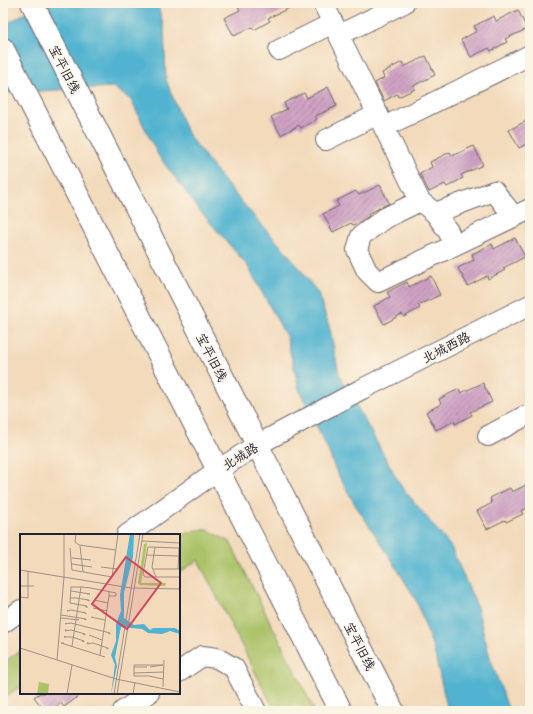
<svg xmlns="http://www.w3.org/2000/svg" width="533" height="714" font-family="Mynerve,'LXGW WenKai TC',sans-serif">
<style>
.green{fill:#abc267;stroke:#667251}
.water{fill:#51b3d0;stroke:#3a6a86}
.building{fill:url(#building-hatch)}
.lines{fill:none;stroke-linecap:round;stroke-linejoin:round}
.minor-casing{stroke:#6b6268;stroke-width:22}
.major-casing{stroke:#6b6268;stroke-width:24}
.minor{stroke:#fff;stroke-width:20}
.major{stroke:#fff;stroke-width:22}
.labels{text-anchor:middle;stroke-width:3;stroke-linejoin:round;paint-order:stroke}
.street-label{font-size:13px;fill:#22223b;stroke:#fcf5e5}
.inset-road{fill:none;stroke:#9f9088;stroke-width:1}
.view{fill:#d1495b;fill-opacity:0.15;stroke:#d1495b;stroke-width:2}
.inset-edge{fill:none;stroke:#22223b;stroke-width:2}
</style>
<defs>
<pattern id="building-hatch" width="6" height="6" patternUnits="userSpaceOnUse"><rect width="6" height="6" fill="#cfa2c4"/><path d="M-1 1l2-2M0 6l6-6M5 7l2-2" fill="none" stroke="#a884a0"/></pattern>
</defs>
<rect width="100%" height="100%" fill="#fcf5e5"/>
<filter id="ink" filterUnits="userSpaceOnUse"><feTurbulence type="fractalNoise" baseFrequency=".025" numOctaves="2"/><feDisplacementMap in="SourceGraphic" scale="8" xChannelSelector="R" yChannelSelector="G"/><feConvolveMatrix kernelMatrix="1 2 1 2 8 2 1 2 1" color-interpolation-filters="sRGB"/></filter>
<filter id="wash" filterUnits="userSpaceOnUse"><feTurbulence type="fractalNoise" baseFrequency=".012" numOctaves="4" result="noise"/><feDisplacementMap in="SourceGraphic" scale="16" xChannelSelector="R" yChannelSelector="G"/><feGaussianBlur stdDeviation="0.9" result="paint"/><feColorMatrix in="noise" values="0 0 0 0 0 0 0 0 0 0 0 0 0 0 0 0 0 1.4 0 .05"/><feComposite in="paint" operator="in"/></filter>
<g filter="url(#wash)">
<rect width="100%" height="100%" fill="#f2dabb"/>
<g class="green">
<path d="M196 530H208L230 542 315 711H275L198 560 179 573V538L185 534Z"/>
<path d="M21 650V686L3 698V663Z"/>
</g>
<path class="water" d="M42 3H157L164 27 166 80 187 133 224 181 258 221 290 256 318 293 330 329 339 374 401 486 451 547 477 607 490 658 509 711H448L434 651 417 602 392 560 356 506 336 471 328 450 299 389 287 338 247 265 200 211 158 155 131 100 113 87 3 93V26Z"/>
<g id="blocks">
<g class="building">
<path d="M236 3H300L268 18 270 21 254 30 252 27 234 36 224 18 240 10Z"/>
<path d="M518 10 527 29 505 39 507 42 491 51 489 48 471 57 461 40 477 31 474 26 494 16 496 21Z"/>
<path d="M426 56 435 75 413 86 415 89 398 97 397 94 384 101 375 83 384 78 382 73 402 62 404 67Z"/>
<path d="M328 87 337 106 315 116 317 119 301 128 299 125 281 135 271 117 287 109 284 103 304 93 307 98Z"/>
<path d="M530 119V142L519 148 509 130Z"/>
<path d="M474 146 483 165 461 175 463 178 447 187 445 184 429 192 420 174 432 167 430 162 450 152 452 156Z"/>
<path d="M380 185 389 203 368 214 369 216 363 220 353 225 351 223 333 232 323 214 339 206 336 201 356 191 359 195Z"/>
<path d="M515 238 525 257 503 268 505 270 488 279 487 276 468 286 458 268 474 260 472 254 492 244 494 249Z"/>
<path d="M431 276 440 295 418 305 420 308 404 317 402 314 384 324 374 306 390 297 387 292 407 282 409 287Z"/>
<path d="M483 383 492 402 470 412 472 415 455 424 454 421 436 430 426 412 441 404 439 399 459 389 461 393Z"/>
<path d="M530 483V507L521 511 523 514 506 522 505 520 487 529 477 511 492 503 490 498 510 488 512 492Z"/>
<path d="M40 693H83L64 707 61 703 51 711H45L34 697Z"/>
</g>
</g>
</g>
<g filter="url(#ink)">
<use href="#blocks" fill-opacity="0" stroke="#6b6268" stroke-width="1"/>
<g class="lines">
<defs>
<g id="minor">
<path d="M323 3 420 201"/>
<path d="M339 35 404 3"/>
<path d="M279 50 333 23"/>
<path d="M384 127 530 55"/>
<path d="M326 140 378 114"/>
<path d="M435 213 494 191 514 217"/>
<path d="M455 245 448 231 435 213 420 201 385 218 361 236 357 250 367 271 378 282 530 209"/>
<path d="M488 436 525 416"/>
<path d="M127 535 218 470 257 445 362 389 530 305"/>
<path d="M3 623 21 610"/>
<path d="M179 672 202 656 217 658 234 668 256 711"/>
<path d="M123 711 149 693"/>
</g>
<g id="major">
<path d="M32 3 393 711"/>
<path d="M3 49 341 711"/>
</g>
</defs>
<use href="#minor" class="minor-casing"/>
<use href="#major" class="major-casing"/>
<use href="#minor" class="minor"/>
<use href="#major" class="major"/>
</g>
</g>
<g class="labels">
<g class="street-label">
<text transform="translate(65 69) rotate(63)" y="5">宝平旧线</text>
<text transform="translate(446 347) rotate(-27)" y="5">北城西路</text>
<text transform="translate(212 357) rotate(63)" y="5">宝平旧线</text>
<text transform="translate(240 456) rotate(-32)" y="5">北城路</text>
<text transform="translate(360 646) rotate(63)" y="5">宝平旧线</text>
</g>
</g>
<g transform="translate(20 534)">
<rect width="160" height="160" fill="#f2dabb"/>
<path d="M127 9 121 49H146L145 52 120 51 118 49 124 10ZM19 148 29 150 28 160H17Z" fill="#abc267"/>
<path d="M110 0H114L113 23 104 59V84L114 91 124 90 130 96 133 94H155L160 97V100L150 97 142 100 128 99 122 95 101 93 95 123 97 132 91 160 95 131 91 121 96 107V90L101 77 100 61Z" fill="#51b3d0"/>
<path class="inset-road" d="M56 0 55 8 59 11 96 16M122 7 160 9M60 12 63 38M135 13 132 33 136 43M50 14 52 36 92 43 98 0M160 14 128 13 123 40 125 43H160M126 21 158 22M52 24 71 26M52 30 72 33M81 33 97 35M133 35H160M158 35 159 14M0 36 111 54 160 55M0 52H14M61 53H51L50 69 67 72V74L65 72M51 57 70 60H67M0 63 8 64V37M50 64H56L69 66V67L67 66M74 66 88 69M73 74 87 77M48 76 47 77 51 76 66 79V80L65 79M41 81 66 85V86L64 85M71 83 85 86M41 84 59 86M46 89 45 90 51 89 90 99V100L88 99M46 95 45 97 51 96 65 100V101L63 100M69 101 82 106M46 102 44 103H52L64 107V108L62 107M68 108 67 110 73 109 88 114V115L86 114M44 109H41L85 123M52 112 61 53 71 54 96 59V62H89V58M0 114 96 145 160 158M80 121 89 62M37 126 44 43V0M114 133H127M114 139 144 138M129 142H114V131H143L130 133M129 142 143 145M143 153 144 126M47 160 52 131M94 160 120 0M97 160 123 0M113 160 115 148"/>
<path class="view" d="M106 23 141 49 107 95 72 70Z"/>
<rect width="160" height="160" class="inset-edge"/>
</g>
<rect width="533" height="714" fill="none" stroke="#fcf5e5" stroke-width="16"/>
</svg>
